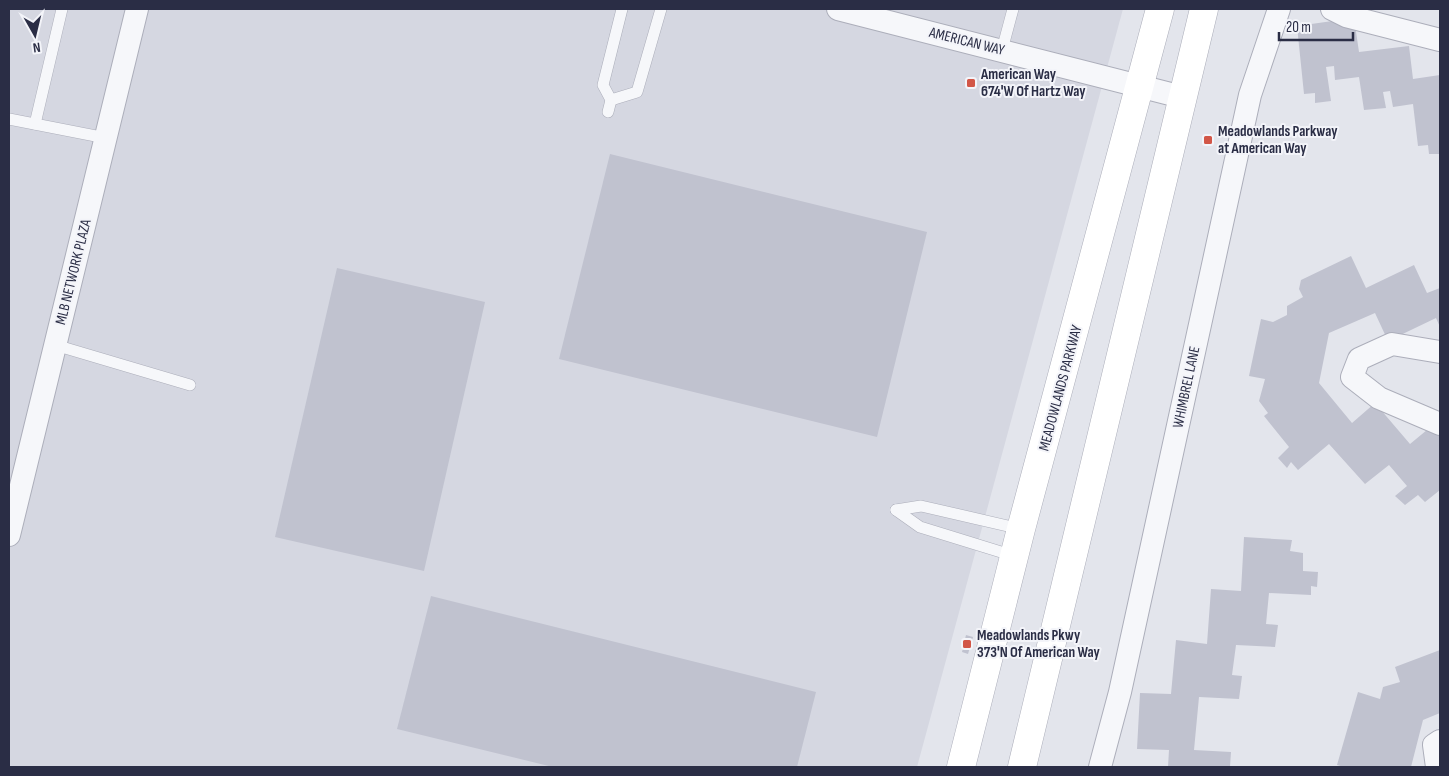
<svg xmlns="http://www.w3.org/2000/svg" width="1449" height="776" font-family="'Sofia Sans Condensed',sans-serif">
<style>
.built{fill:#d5d7e1}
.building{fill:#c0c2cf}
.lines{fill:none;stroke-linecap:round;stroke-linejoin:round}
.service-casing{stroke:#acaeba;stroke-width:12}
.minor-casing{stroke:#acaeba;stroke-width:24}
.secondary-casing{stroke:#acaeba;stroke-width:29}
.service{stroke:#f6f7fa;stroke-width:11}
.minor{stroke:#f6f7fa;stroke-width:22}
.secondary{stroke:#fff;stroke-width:28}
.poi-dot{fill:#d25647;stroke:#f3f4f9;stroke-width:2}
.labels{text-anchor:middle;stroke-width:4;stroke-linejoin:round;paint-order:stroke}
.street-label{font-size:15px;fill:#2a2d45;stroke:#f3f4f9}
.poi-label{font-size:15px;font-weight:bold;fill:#2a2d45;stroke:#f3f4f9;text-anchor:start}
</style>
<rect width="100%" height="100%" fill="#e3e5ec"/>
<path class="built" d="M9 9H1123L917 767H9Z"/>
<g class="building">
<path d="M1354 18 1359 52 1409 46 1413 79 1440 75 1439 154H1429L1428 145 1418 146 1413 104 1393 107 1390 91 1383 92 1386 108 1364 110 1359 77 1335 80 1334 66 1326 67 1331 101 1315 103V93L1304 94 1297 26Z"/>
<path d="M610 154 927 232 877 437 559 359Z"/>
<path d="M1351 256 1366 288 1414 265 1427 293 1440 288V327L1436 318 1388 341 1375 313 1329 333 1319 383 1352 423 1375 403 1410 444 1433 425 1440 433V490L1425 502 1418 495 1405 505 1395 496 1407 486 1389 465 1365 484 1329 444 1298 470 1291 462 1287 468 1278 458 1289 447 1264 416 1268 413 1259 401 1265 379 1249 376 1261 319 1273 322 1287 315V306L1303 297 1299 289 1301 280Z"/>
<path d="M337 268 485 302 424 571 275 537Z"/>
<path d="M1244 537 1292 540 1290 551 1303 553V571L1318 572 1317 587 1311 586V595L1269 593 1266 624 1278 625 1275 647 1236 645 1232 675 1242 676 1239 699 1199 697 1194 750 1231 752 1230 767H1168L1169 750 1137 749 1140 693 1171 694 1176 640 1207 644 1211 589 1241 591Z"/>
<path d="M431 596 816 692 797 767H553L397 729Z"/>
<path d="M966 635 973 637 968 654 962 652Z"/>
<path d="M1440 650V713L1423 720 1411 767H1344L1337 765 1358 692 1380 699 1383 687 1400 682 1395 667Z"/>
</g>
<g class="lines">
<defs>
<g id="service">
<path d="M1002 50 1013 9"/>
<path d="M611 100 637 92 661 9"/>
<path d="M608 112 611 100 603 85 622 9"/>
<path d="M9 119 106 138"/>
<path d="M35 124 62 9"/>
<path d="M55 345 190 385"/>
<path d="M896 510 920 527 1014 556"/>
<path d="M896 510 921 506 1021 529"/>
</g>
<g id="minor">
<path d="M838 9 1182 97"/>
<path d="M1332 9 1346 16 1440 40"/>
<path d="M1440 352 1392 344 1359 359 1352 377 1379 398 1440 424"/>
<path d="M9 535 137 9"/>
<path d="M1100 767 1120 692 1250 95 1279 9"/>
<path d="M1437 767 1434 745 1440 741"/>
</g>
<g id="secondary">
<path d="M961 767 1021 529 1160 9"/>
<path d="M1022 767 1204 9"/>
</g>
</defs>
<use href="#service" class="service-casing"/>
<use href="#minor" class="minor-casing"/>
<use href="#secondary" class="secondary-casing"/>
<use href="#service" class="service"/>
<use href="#minor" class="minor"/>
<use href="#secondary" class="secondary"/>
</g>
<g class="poi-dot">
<rect x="966" y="78" width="10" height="10" rx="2.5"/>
<rect x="1203" y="135" width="10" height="10" rx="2.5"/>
<rect x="962" y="639" width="10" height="10" rx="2.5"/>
</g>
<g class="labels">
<g class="street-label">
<text transform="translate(967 41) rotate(14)" y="5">AMERICAN WAY</text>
<text transform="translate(73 272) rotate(-76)" y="5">MLB NETWORK PLAZA</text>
<text transform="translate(1186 387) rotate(-78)" y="5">WHIMBREL LANE</text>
<text transform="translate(1060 388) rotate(-75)" y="5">MEADOWLANDS PARKWAY</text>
</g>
<g class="poi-label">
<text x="981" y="79">American Way<tspan x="981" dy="17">674'W Of Hartz Way</tspan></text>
<text x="1218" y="136">Meadowlands Parkway<tspan x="1218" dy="17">at American Way</tspan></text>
<text x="977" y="640">Meadowlands Pkwy<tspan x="977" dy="17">373'N Of American Way</tspan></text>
</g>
</g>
<rect width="1449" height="776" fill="none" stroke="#2a2d45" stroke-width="20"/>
<g transform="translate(35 35) rotate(172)" stroke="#f3f4f9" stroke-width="4" paint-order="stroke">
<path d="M0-4L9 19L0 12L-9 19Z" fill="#2a2d45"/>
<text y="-8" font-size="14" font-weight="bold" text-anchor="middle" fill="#2a2d45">N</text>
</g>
<path d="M1279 32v8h74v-8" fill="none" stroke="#2a2d45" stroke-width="2.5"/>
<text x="1286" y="32" font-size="15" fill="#2a2d45" stroke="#f3f4f9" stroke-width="4" paint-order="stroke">20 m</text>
</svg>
